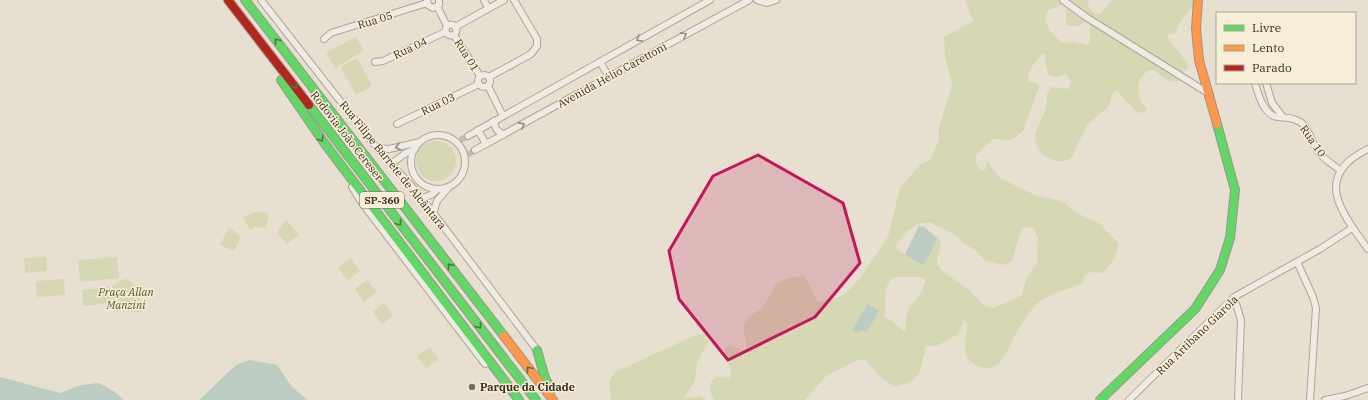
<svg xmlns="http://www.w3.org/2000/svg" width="1368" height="400" font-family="'IBM Plex Serif',serif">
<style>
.green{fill:#d6d7b3;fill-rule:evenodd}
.water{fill:#bcccc2}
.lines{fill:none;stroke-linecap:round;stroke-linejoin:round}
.street-tunnel{stroke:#c5bcae;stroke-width:6;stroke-dasharray:6 3;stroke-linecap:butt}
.street-casing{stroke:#ada599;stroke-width:8}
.fast-casing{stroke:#9c958a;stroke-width:10}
.slow-casing{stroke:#9c958a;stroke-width:10}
.jam-casing{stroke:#9c958a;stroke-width:10}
.street{stroke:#efebe3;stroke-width:6}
.fast{stroke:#63d668;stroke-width:8}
.slow{stroke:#ff974d;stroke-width:8}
.jam{stroke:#b3261e;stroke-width:8}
.oneway{stroke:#968c82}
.oneway2{stroke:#4e7a40}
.marked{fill:#c2185b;fill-opacity:0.2;stroke:#c2185b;stroke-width:3;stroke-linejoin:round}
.poi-dot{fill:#786c5e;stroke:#f7eed8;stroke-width:1.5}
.labels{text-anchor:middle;stroke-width:3;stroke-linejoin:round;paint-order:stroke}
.shield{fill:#f7eed8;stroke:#756857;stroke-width:1}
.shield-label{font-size:10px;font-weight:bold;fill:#3d2e20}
.street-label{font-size:11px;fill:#3d2e20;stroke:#f7eed8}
.park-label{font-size:11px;font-style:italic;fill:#4d5a26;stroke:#f7eed8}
.poi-label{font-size:11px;font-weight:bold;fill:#3d2e20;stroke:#f7eed8;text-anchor:start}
</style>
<rect width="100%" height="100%" fill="#e7e0d1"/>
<g class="green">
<path d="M965 0H1089L1088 7 1096 15 1101 13 1112 0H1201C1191 11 1179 17 1176 33L1168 35 1167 37 1188 64V68L1181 73 1179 80C1169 85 1162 77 1155 70 1135 70 1133 98 1147 108L1145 113 1137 112 1122 97 1117 90 1112 95 1108 107 1087 125 1071 158C1058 167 1037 156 1035 140 1034 130 1044 117 1046 107 1047 100 1045 92 1052 87L1068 89 1071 83 1069 77 1065 74 1057 77 1049 75 1046 67 1045 54 1043 53C1036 61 1027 70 1028 81L1037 83 1039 87 1023 131 1011 140 993 139 976 155V163L981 171 985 170 987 161 1000 178 1037 196 1053 199 1066 204 1077 213 1100 224 1119 244 1115 258 1103 273 1091 272 1084 276 1083 283C1068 290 1051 292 1038 303 1031 309 1023 322 1018 330 1008 345 1003 378 976 365 959 357 966 341 968 325L964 320 958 334 937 346H926C919 371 924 380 895 387L884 380 864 359 855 361 826 376 805 400H714C709 389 707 385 716 377L729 378C735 367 724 359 725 348L730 345 742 350H746C748 342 742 333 744 325 747 316 759 312 764 305 770 298 772 286 780 282 787 277 796 277 804 275L818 302 836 298 846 293 861 277 888 237 900 188 921 164 931 159 939 140V128L952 85 945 56 944 37 973 21ZM1064 3C1069 10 1064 18 1067 26H1078L1090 18V42L1087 45 1074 42 1062 43 1050 31 1045 20 1048 10 1057 7ZM921 223H931L952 233 966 245 975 250 985 261 1005 265 1012 261 1022 227 1034 228 1038 238 1037 263 1026 280 1022 295 994 308 984 306 970 291 941 270 937 262 941 243 938 237 932 233 925 234 906 255 895 248C902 236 908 228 921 223ZM895 277H921L925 279C925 293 914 299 909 309 906 316 906 325 905 332L891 320 884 317C887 304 881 285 895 277Z"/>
<path d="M356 37 364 51 335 68 326 53Z"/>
<path d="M357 58 372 86 356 95 341 67Z"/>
<circle cx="436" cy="161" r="20"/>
<path d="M256 212 269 213 266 228 255 227 250 230 243 217Z"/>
<path d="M286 220 299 235 287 244 277 233Z"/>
<path d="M229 227 241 237 234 251 220 245Z"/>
<path d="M46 257 47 271 25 273 24 258Z"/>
<path d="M117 257 119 278 80 282 78 260Z"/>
<path d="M351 258 360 271 348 280 338 268Z"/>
<path d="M64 279 65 295 37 297 36 281Z"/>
<path d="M128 279 138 290 141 312 114 311 112 286 121 280Z"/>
<path d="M367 280 377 292 364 302 355 289Z"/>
<path d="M110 287 112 303 83 306 82 290Z"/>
<path d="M384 303 393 315 382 324 373 312Z"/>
<path d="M703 334 709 342 697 362 695 381 683 399 700 396 706 400H611L609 381 615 372 694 336Z"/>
<path d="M430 347 439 359 426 368 417 356Z"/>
</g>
<g class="water">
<path d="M919 226 925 227 937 239 926 262 922 265 905 254Z"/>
<path d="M868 304 879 311 866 333 863 330 857 332 852 330Z"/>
<path d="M250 360 277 365 292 387 308 400H199L236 365Z"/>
<path d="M0 377 60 393 81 385 99 383 115 392 124 400H0Z"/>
</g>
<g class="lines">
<g class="street-tunnel">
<path d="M460 140 468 136"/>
<path d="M468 155 475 150"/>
</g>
<defs>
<g id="street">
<path d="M261 0 377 148 422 198 537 350"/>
<path d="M427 0 428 5 433 8 439 5V0"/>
<path d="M484 0 488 8"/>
<path d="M757 0 767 3 776 0"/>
<path d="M1063 0 1086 17 1208 93"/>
<path d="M437 6 447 26"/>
<circle cx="451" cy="30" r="5.5"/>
<path d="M455 27 504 0"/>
<path d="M454 35 480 76"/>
<path d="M324 39 331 33 427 3"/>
<path d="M375 62 383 61 445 32"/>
<path d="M600 62 609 77"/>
<circle cx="484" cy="81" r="6"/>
<path d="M489 77 531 54 537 46V39L514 0"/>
<path d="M1255 83C1258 94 1264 116 1278 117 1288 118 1297 118 1304 125 1310 132 1312 143 1317 150 1323 159 1332 164 1340 170"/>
<path d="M1266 83 1272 103 1283 117"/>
<path d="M488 86 503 116"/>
<path d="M494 121 496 129 503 135"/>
<path d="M397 124 479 84"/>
<path d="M478 130 486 144"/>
<circle cx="438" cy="162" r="27"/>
<path d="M468 136 710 0"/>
<path d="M377 148 389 149 420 142"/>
<path d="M1368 149C1312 176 1341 212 1368 249"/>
<path d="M475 150 749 0"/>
<path d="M392 163 406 153 415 149"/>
<path d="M352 187 362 203 485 364"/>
<path d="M422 198 431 195 438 189"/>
<path d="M433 214 437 201 448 188"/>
<path d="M1297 262 1313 297 1316 308 1310 400"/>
<path d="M1234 297 1241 320 1238 400"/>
<path d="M1129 400 1234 297 1320 249 1352 228"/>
<path d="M1325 400 1345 396 1368 388"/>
</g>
<g id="fast">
<path d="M245 0 504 336"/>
<path d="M281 80 325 144 519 400"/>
<path d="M309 105 536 400"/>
<path d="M537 350 545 378 551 389"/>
<path d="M1100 400 1195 309 1220 270 1230 238 1235 190 1217 124"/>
</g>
<g id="slow">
<path d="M1198 0 1196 29 1199 60 1217 124"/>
<path d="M504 336 553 400"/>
</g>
<path id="jam" d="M228 0 309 105"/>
</defs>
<use href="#street" class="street-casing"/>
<use href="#fast" class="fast-casing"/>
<use href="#slow" class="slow-casing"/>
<use href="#jam" class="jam-casing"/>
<use href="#street" class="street"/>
<use href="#fast" class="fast"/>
<use href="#slow" class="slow"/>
<use href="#jam" class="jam"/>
</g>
<defs><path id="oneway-chevron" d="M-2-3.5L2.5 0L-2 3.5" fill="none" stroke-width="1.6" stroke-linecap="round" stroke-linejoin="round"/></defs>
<g class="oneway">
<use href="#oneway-chevron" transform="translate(684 35) rotate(-28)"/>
<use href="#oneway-chevron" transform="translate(639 39) rotate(149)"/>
<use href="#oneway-chevron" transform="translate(522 125) rotate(-28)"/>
<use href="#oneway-chevron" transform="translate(398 147) rotate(167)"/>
</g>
<g class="oneway2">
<use href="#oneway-chevron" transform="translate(277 41) rotate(-128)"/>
<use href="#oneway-chevron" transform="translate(295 86) rotate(52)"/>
<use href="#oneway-chevron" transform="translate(321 139) rotate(56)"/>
<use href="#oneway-chevron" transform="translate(399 223) rotate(52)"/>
<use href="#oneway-chevron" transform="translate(450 266) rotate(-128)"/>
<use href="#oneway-chevron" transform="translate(479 326) rotate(52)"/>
<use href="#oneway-chevron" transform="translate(529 369) rotate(-128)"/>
</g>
<path class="marked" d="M758 155 843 203 860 263 815 317 728 360 679 299 669 251 713 176Z"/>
<circle class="poi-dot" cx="472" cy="387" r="4"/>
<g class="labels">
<rect class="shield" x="360" y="192" width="44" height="16" rx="3"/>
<g class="shield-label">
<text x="382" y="204">SP-360</text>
</g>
<g class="street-label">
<text transform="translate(375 20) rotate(-17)" y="4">Rua 05</text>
<text transform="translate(410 48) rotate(-25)" y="4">Rua 04</text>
<text transform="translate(467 55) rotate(58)" y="4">Rua 01</text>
<text transform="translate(612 75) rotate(-29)" y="4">Avenida Hélio Carettoni</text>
<text transform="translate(438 104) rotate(-26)" y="4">Rua 03</text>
<text transform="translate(347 136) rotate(52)" y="4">Rodovia João Cereser</text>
<text transform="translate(1313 141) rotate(55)" y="4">Rua 10</text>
<text transform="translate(393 165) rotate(51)" y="4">Rua Filipe Barrete de Alcântara</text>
<text transform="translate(1197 335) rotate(-44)" y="4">Rua Artibano Giarola</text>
</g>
<g class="park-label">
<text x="126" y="296">Praça Allan<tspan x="126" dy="13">Manzini</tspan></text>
</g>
<g class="poi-label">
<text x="480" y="391">Parque da Cidade</text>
</g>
</g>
<rect x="1216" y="12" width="140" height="72" fill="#f7eed8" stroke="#ada18e"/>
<rect x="1224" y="25" width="20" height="6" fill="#63d668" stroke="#ada18e"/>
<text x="1252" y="32" font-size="12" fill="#3d2e20">Livre</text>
<rect x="1224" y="45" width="20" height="6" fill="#ff974d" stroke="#ada18e"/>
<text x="1252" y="52" font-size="12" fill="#3d2e20">Lento</text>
<rect x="1224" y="65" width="20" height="6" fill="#b3261e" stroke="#ada18e"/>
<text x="1252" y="72" font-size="12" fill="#3d2e20">Parado</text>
</svg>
